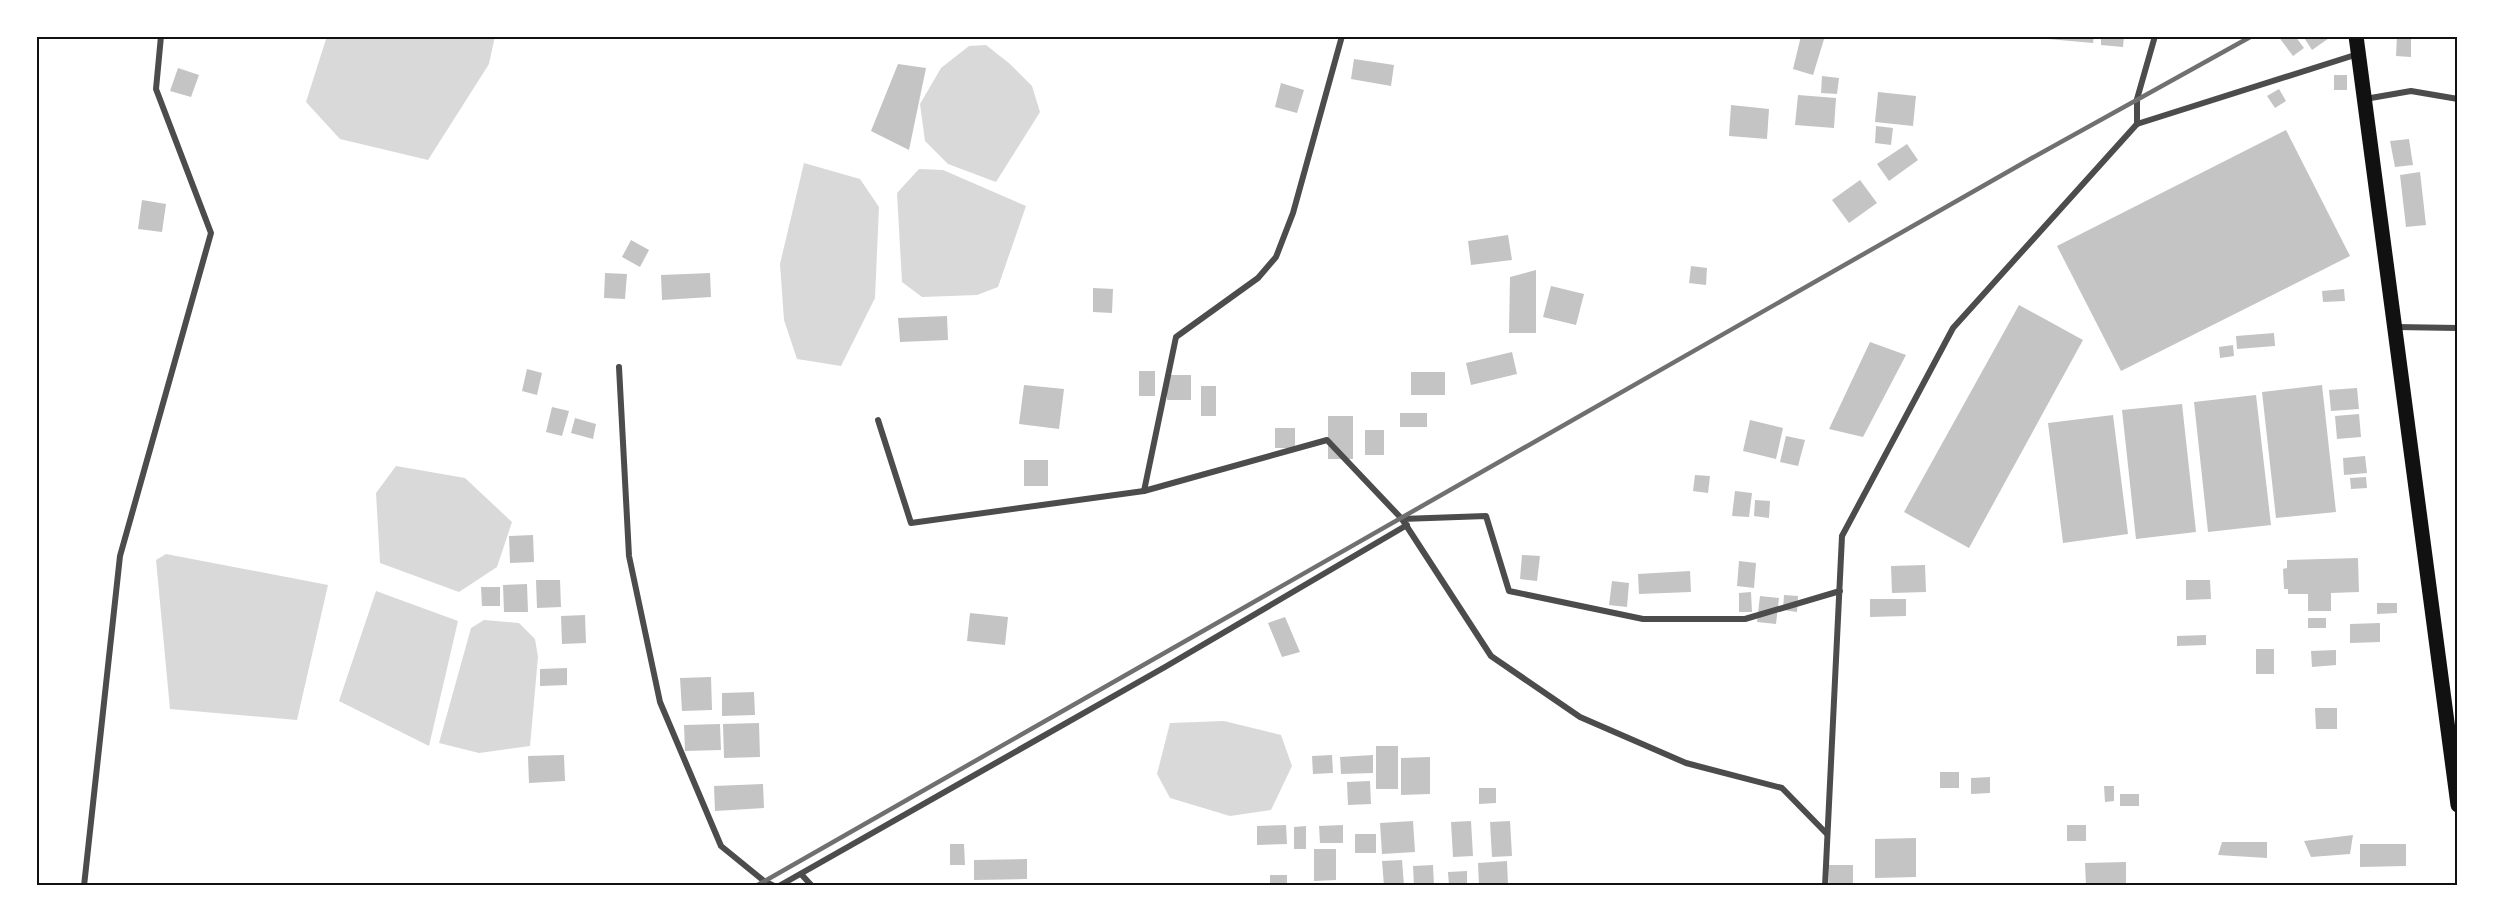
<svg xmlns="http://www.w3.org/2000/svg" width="2494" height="922" font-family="Raleway,sans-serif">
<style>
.water{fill:#d9d9d9}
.building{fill:#c4c4c4}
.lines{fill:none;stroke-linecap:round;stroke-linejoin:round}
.minor{stroke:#4c4c4c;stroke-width:6}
.trunk{stroke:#111;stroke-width:15}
.rail{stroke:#707070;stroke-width:4.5}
.neatline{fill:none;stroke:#111;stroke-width:2}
</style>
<rect width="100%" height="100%" fill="#fff"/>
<g class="water">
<path d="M327 36H495L489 64 428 160 340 139 306 102Z"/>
<path d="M986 45 1010 64 1032 86 1040 112 996 182 948 164 925 141 920 104 941 68 969 46Z"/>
<path d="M804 163 860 179 879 207 875 298 841 366 797 359 784 320 780 264Z"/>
<path d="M919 169 943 170 1026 206 998 287 977 295 922 297 902 282 897 193Z"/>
<path d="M396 466 465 478 512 522 497 567 459 592 380 563 376 493Z"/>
<path d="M166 554 328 585 297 720 170 709 156 560Z"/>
<path d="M376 591 458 621 429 746 339 701Z"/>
<path d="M484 620 519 623 535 639 538 657 530 746 479 753 439 743 471 628Z"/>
<path d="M1224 721 1281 735 1292 766 1271 810 1230 816 1170 798 1157 774 1170 723Z"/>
</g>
<g class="building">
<path d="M1801 36H1825L1813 75 1793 69Z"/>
<path d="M2037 36H2094L2093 43 2037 38Z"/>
<path d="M2101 36H2124L2123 47 2101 45Z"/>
<path d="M2278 36H2295L2304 48 2293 56Z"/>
<path d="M2303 36H2332L2312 50Z"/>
<path d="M2397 36H2411V57L2396 56Z"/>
<path d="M1354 59 1394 65 1391 86 1351 79Z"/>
<path d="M898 64 926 68 909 150 871 131Z"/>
<path d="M178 68 199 75 191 97 170 91Z"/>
<rect x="2334" y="75" width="13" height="15"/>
<path d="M1822 76 1839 78 1837 94 1821 93Z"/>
<path d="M1281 83 1304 90 1297 113 1275 107Z"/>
<path d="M2279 89 2286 101 2275 108 2267 96Z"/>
<path d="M1878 92 1916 96 1913 126 1875 122Z"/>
<path d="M1798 95 1836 98 1834 128 1795 125Z"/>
<path d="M1731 105 1769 109 1767 139 1729 136Z"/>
<path d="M1876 126 1893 128 1891 145 1875 143Z"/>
<path d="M2286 130 2350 256 2121 371 2057 246Z"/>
<path d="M2409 139 2413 165 2395 167 2390 141Z"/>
<path d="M1907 144 1918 160 1889 181 1877 164Z"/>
<path d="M2420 172 2426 225 2406 227 2400 175Z"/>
<path d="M1860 180 1877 203 1849 223 1832 200Z"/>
<path d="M142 200 166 204 162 232 138 229Z"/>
<path d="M1508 235 1512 260 1471 265 1468 241Z"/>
<path d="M631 240 649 250 640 267 622 257Z"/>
<path d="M1691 266 1707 268 1706 285 1689 283Z"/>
<path d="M1536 270V333H1509L1510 277Z"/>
<path d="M605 273 627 274 625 299 604 298Z"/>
<path d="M710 273 711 297 662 300 661 275Z"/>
<path d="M1551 286 1584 294 1576 325 1543 317Z"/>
<path d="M1093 288 1113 289 1112 313 1093 312Z"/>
<path d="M2344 289 2345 301 2323 302 2322 291Z"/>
<path d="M2019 305 2083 340 1969 548 1904 512Z"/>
<path d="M947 316 948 340 900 342 898 318Z"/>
<path d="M2274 333 2275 346 2237 349 2236 336Z"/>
<path d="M1870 342 1906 355 1863 437 1829 429Z"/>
<path d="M2233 345 2234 356 2220 358 2219 347Z"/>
<path d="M1512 352 1517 374 1471 385 1466 363Z"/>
<path d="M527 369 542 373 537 395 522 391Z"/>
<rect x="1139" y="371" width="16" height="25"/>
<rect x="1411" y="372" width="34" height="23"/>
<rect x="1167" y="375" width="24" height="25"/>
<path d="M1024 385 1064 389 1059 429 1019 424Z"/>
<path d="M2322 385 2336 512 2276 518 2262 392Z"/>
<rect x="1201" y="386" width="15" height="30"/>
<path d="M2357 388 2359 409 2331 411 2329 390Z"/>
<path d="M2256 395 2271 525 2208 532 2194 402Z"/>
<path d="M2182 404 2196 532 2136 539 2122 410Z"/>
<path d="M552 407 569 411 562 436 546 432Z"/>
<rect x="1400" y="413" width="27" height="14"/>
<path d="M2359 414 2361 437 2337 439 2335 416Z"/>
<path d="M2113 415 2128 534 2063 543 2048 423Z"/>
<rect x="1328" y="416" width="25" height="43"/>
<path d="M575 418 596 424 593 439 571 433Z"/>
<path d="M1750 420 1783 428 1776 459 1743 451Z"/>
<rect x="1275" y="428" width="20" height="20"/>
<rect x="1365" y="430" width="19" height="25"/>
<path d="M1786 436 1805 440 1798 466 1780 462Z"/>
<path d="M2365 456 2367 473 2344 475 2343 458Z"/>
<rect x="1024" y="460" width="24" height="26"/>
<path d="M1695 475 1710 476 1708 493 1693 491Z"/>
<path d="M2366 477 2367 488 2351 489 2350 478Z"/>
<path d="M1735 491 1752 493 1749 517 1732 516Z"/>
<path d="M1755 500 1770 501 1769 518 1754 516Z"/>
<path d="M533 535 534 562 510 563 509 536Z"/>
<path d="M1522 555 1540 556 1537 581 1520 579Z"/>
<path d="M2358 558 2359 592 2331 593V611H2308V594H2288V589H2284L2283 569 2287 568V560Z"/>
<path d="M1739 561 1756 563 1754 588 1737 586Z"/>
<path d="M1925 565 1926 592 1892 593 1891 566Z"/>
<path d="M1690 571 1691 592 1639 594 1638 574Z"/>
<path d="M536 580H560L561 607 537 608Z"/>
<path d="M2186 580H2210L2211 599 2186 600Z"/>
<path d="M1612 581 1629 583 1627 607 1609 605Z"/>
<path d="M527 584 528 612H504L503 585Z"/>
<path d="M481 587H500V606H482Z"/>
<path d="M1751 592 1752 612H1739V593Z"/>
<path d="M1784 595 1798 596 1797 612 1783 610Z"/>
<path d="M1760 596 1779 598 1776 624 1757 622Z"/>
<path d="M1870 599H1906V616L1870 617Z"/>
<path d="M2377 603H2397V613L2377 614Z"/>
<path d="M970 613 1008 617 1005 645 967 641Z"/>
<path d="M585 615 586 643 562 644 561 616Z"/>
<path d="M1285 617 1300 652 1282 657 1268 623Z"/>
<rect x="2308" y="618" width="18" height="10"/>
<path d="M2380 623V642L2350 643V624Z"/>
<path d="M2206 635V645L2177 646V636Z"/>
<rect x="2256" y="649" width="18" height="25"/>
<path d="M2336 650V665L2312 667 2311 651Z"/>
<path d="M567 668V685L540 686V669Z"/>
<path d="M711 677 712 710 682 711 680 678Z"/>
<path d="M754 692 755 715 722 716V693Z"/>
<path d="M2315 708H2337V729H2316Z"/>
<path d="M759 723 760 757 724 758 723 724Z"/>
<path d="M720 724 721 750 685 751 684 725Z"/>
<rect x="1376" y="746" width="22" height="43"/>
<path d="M564 755 565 781 529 783 528 756Z"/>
<path d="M1332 755 1333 773 1313 774 1312 756Z"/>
<path d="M1373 755V773L1341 774 1340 757Z"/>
<path d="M1430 757V794L1401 795V758Z"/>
<rect x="1940" y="772" width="19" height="16"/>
<path d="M1990 777V793L1971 794V778Z"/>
<path d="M1370 781 1371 804 1348 805 1347 782Z"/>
<path d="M763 784 764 808 715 811 714 786Z"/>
<path d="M2104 786H2114V801L2105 802Z"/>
<path d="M1479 788H1496V803L1479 804Z"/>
<rect x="2120" y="794" width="19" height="12"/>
<path d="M1413 821 1415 852 1382 854 1380 823Z"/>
<path d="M1471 821 1473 856 1453 857 1451 822Z"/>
<path d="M1510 821 1512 856 1492 857 1490 822Z"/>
<path d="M1286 825 1287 844 1257 845V826Z"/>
<path d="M1343 825V843H1320L1319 826Z"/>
<rect x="2067" y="825" width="19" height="16"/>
<path d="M1306 826V849H1294V827Z"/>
<rect x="1355" y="834" width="21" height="19"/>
<path d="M2353 835 2350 854 2311 857 2304 841Z"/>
<path d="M1916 838V877L1875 878V839Z"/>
<path d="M2222 842H2267V858L2218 855Z"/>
<path d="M950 844H964L965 865H950Z"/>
<path d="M2360 844H2406V866L2360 867Z"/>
<path d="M1314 849H1336V880L1314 881Z"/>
<path d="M1027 859V879L974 880V860Z"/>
<path d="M1402 860 1404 886H1384L1382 861Z"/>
<path d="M1507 861 1508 886H1479L1478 863Z"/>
<path d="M2126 862V886H2086L2085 863Z"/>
<path d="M1433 865 1434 886H1414L1413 866Z"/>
<rect x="1829" y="865" width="24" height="21"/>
<path d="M1467 871V886H1449L1448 872Z"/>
<rect x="1270" y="875" width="17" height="11"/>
</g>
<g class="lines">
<g class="minor">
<path d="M2365 99 2411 91 2458 99"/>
<path d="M2137 124V99L2155 36"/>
<path d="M2396 327 2458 328"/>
<path d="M619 367 629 556 660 702 721 846 764 881 774 886"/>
<path d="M878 420 911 523 1144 491 1327 440 1402 519 1491 656 1580 717 1686 763 1782 788 1827 834"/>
<path d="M1144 491 1176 337 1258 278 1276 257 1293 213 1342 36"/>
<path d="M1402 519 1486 516 1509 591 1643 619H1745L1840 591"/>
<path d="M801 874 812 886"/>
<path d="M84 886 120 556 211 233 156 89 161 36"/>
<path d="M779 886 1165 667 1407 525"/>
<path d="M1825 886 1842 536 1953 328 2137 124 2358 54"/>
</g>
<path class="trunk" d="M2356 36 2458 805"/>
<path class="rail" d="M756 886 2032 158 2252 36"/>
</g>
<rect width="2494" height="922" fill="none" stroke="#ffffff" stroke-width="75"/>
<rect x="38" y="38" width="2418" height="846" class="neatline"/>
</svg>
